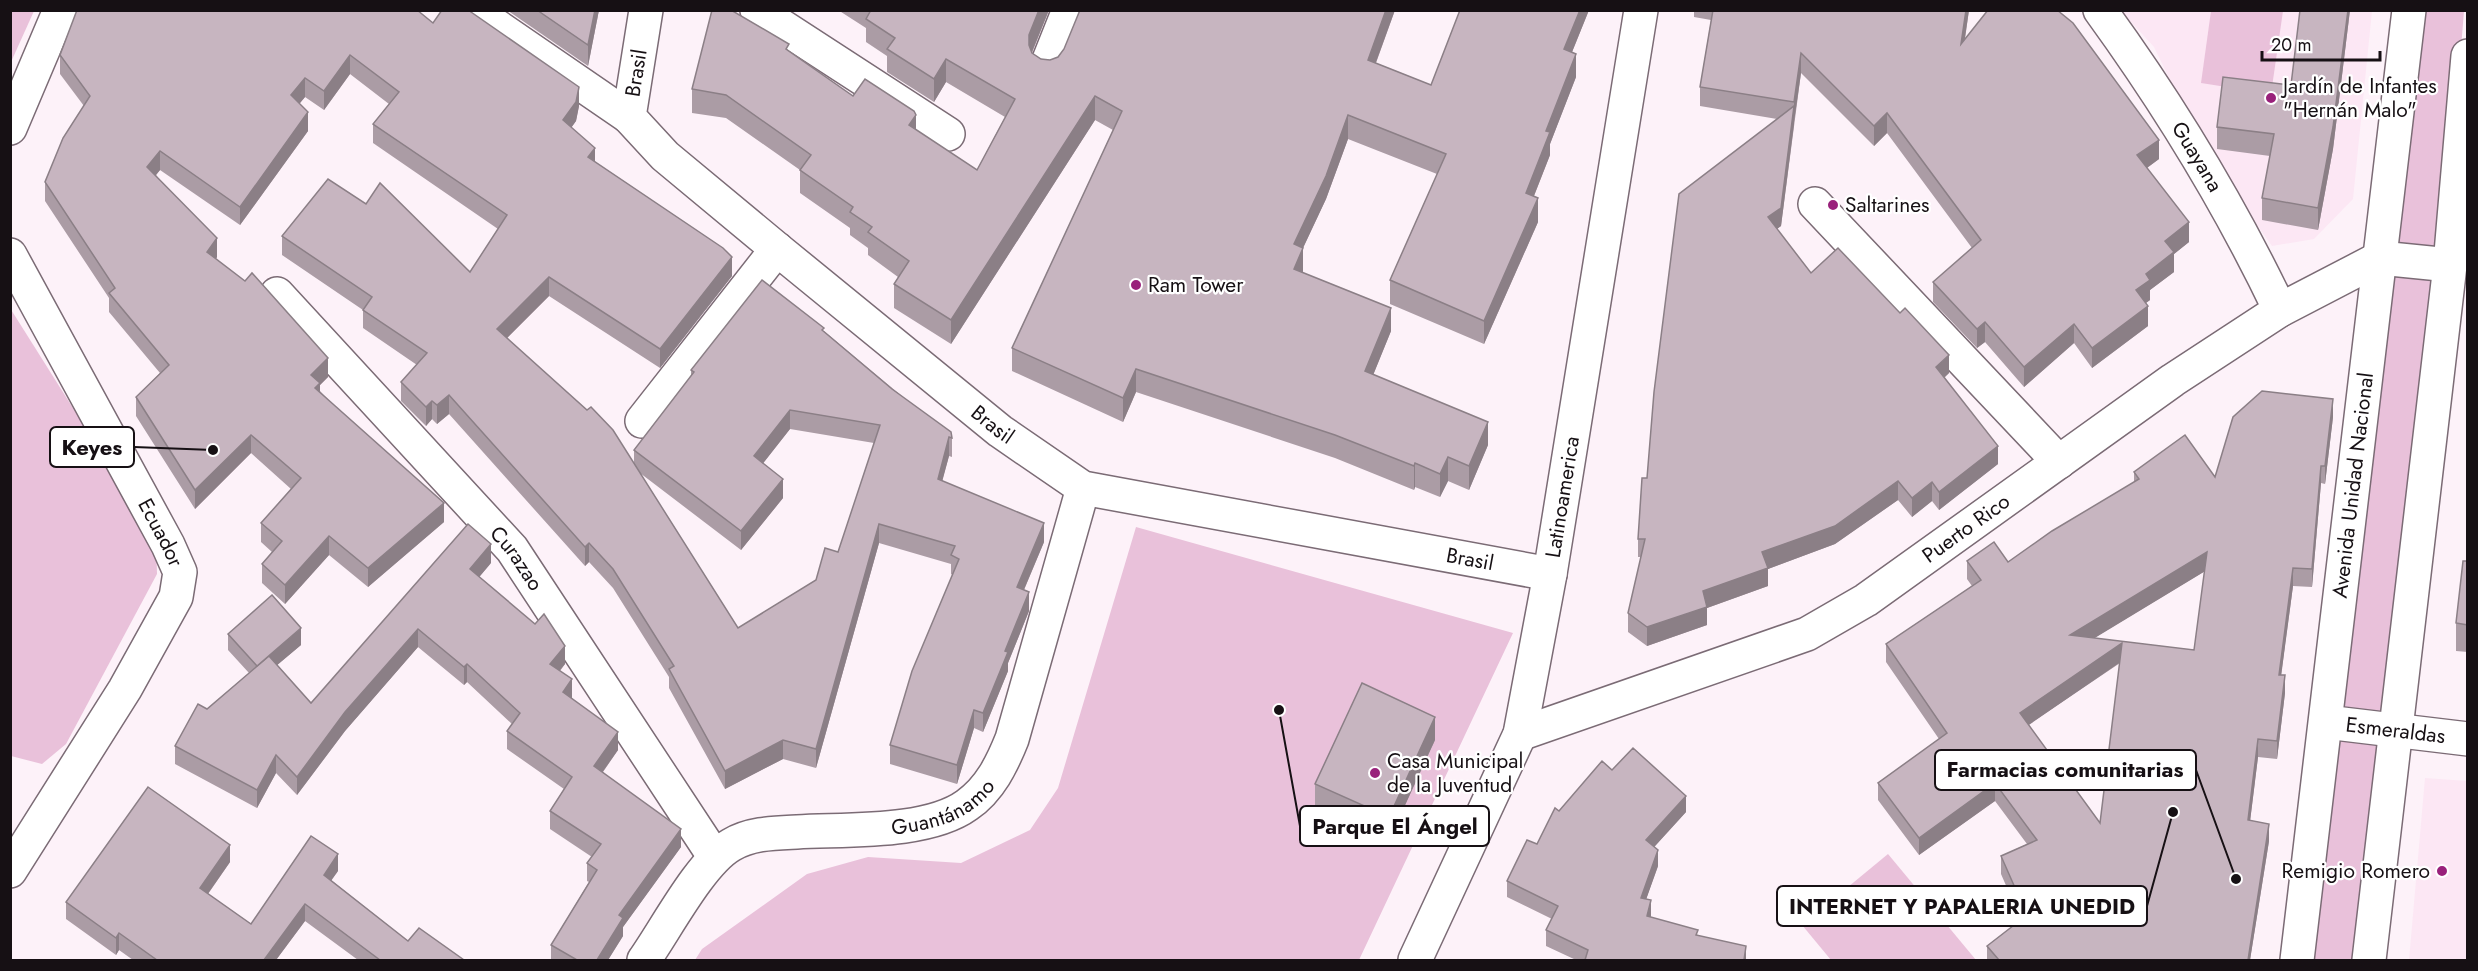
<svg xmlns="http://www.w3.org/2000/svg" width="2478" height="971" font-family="Jost,sans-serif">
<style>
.built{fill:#fce7f4}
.green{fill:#e9c1da}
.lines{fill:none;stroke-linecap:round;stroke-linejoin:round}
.street-casing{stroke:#7b6b75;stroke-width:36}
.secondary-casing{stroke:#7b6b75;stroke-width:36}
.street{stroke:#fff;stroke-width:33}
.secondary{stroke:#fff;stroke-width:33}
.wall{fill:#ab9ca5;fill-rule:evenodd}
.shaded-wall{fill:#8b7f86}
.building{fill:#c7b5c0;stroke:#8b7f86;stroke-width:1.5;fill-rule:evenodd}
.poi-dot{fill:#99217b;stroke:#fff;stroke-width:2}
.labels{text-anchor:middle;stroke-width:4.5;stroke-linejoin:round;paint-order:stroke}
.street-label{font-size:21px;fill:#161014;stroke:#fff}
.poi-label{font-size:21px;fill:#161014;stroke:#fff;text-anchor:start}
.leader{fill:none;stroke:#161014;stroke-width:2}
.callout-dot{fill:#161014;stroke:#fff;stroke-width:2}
.callout{fill:#fff;stroke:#161014;stroke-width:2}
.callout-label{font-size:22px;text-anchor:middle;font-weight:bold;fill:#161014}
</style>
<rect width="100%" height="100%" fill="#fdf2f9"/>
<g class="built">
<path d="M2121 11H2372L2353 199 2314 239 2272 246 2204 150 2154 47Z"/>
<path d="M2425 778 2467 781V960H2409Z"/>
</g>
<g class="green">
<path d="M11 10 34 11 11 62 10 11Z"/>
<path d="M2211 11H2283L2271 94 2201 83Z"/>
<path d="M2421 11H2464L2444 260 2388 254Z"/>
<path d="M2386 263 2443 271 2393 723 2333 720Z"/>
<path d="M10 308 156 540 157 574 66 744 42 764 11 756Z"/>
<path d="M1136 527 1513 633 1359 960H695L702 949 807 874 868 857 961 863 1030 830 1058 788Z"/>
<path d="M2326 722 2397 730 2369 960H2297Z"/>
<path d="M1888 854 1976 960H1831L1802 925Z"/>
</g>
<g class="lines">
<defs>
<g id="street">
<path d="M473 10 629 117"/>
<path id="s1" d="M646 10 629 117 665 156 777 249 1000 431 1083 488 1550 574"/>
<path d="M757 10 948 134"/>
<path id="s2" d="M2100 10C2169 105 2230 205 2280 310"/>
<path d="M1047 65 1069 10"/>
<path d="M10 128 60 10"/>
<path d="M1815 204 2059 462"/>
<path id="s3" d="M10 255 168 545 180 572 176 597 125 689 10 871"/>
<path id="s4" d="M277 294 512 549 714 856"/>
<path d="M642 421 777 249"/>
<path id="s5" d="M2326 722 2468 739"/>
<path id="s6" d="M1520 734 1807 634 1866 600 2173 380 2280 310 2380 258 2450 265"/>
<path id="s7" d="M644 960C666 929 700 863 731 845 751 833 775 833 797 832 845 829 927 834 967 805 990 789 1002 764 1012 739L1083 488"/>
<path id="s8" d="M1415 960 1520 734 1550 574 1641 10"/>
</g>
<g id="secondary">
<path id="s9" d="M2297 960 2409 10"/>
<path d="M2369 960 2450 265 2468 56"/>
</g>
</defs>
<use href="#street" class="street-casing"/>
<use href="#secondary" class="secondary-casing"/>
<use href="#street" class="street"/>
<use href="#secondary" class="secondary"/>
</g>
<g class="wall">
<path d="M507 10H599L588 66Z"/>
<path d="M838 10H1049L1032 53 1041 59 1050 60 1058 57 1064 49 1080 10H1395L1376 63 1431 85 1460 10H1589L1572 52 1576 77 1550 144V155L1534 196 1538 222 1484 344 1390 304V280L1437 174 1348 139 1326 199 1303 248V273L1391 331 1373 375 1488 445 1469 490 1448 481 1440 497 1415 487 1414 490 1335 458 1136 392 1123 422 1012 371V348L1113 130 1095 120 951 344 894 308V284L898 277 868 255V248L850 235V228L800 193V170L726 118 692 113V89L789 52 853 96 916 130 977 170 1005 117 946 82 934 102 887 72V56L866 42V28Z"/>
<path d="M1694 10H1969L1965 39 2159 159 2147 168 2189 242 2174 254V272L2150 290V300L2146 303 2148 326 2092 368 2074 343 2024 387 1985 342 1977 348 1933 302V282L1972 248 1887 133 1874 146 1801 73 1781 226 1777 229 1811 273 1949 373 1944 378 1998 464 1939 510 1932 501 1912 517 1898 500 1835 544 1768 569V586L1707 608V625L1647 646 1628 632V613L1641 557H1638V539L1647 478 1777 119 1700 106V87L1711 20 1694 17Z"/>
<path d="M2350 10 2333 149 2318 230 2262 220V198L2270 156 2217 149V127L2291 85Z"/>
<path d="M433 23 579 106 576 121 571 128 595 162 732 276 660 368 549 296 507 338 634 464V450L691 376V370L824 331 952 438V457L949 456 942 481 1044 542 1024 590 1029 611 1008 663V671L983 732 974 728 957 784 890 764V745L953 575 951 574V564L879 543 816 768 783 759 725 789 669 688V677L613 588 589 562 585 566 449 414 437 424 432 419 426 426 401 401V382L417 365 363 328V310L282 255V236L470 272 498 229 373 143V124L389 104 350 74 324 110 305 97 299 104 308 131 240 225 160 170 156 175 217 257 216 259 328 377 320 385V391L444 522 368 587 329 555 285 604 262 583V564L272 552 261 542V523L291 489 251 453 195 509 136 416V397L160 373 109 312V298L45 201V182L84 106 60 74V55ZM790 429 874 443 838 552 816 580 738 628 640 473 741 550 783 498 763 463Z"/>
<path d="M2333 417 2325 484 2321 483 2312 587 2293 586 2281 675 2285 693 2277 759 2258 757 2250 821 2269 841 2250 960H1987V946L2021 920 2001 874V856L2027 844 1995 801 1919 855 1878 800V783L1939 739 1886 662V644L1972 586 1967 579V561L2008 562 2134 483V472L2215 477ZM2205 571 2194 650 2094 638ZM2120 663 2100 823 2028 725Z"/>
<path d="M2468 561V652L2456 651V623Z"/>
<path d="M491 563 479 577 565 664 560 671 572 698 618 750 603 772 681 847 623 927V936L608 960H551V945L589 882 587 881V863L592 857 550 829V811L564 789 507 749V731L512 724 467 682 464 685 418 647 345 731 297 795 276 773 257 808 175 764V746L207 709 249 673 228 650V634L301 645 277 665 311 703Z"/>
<path d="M1435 740 1389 840 1315 807V784Z"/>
<path d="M1612 770 1686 812 1654 847 1658 866 1646 899 1651 916V917L1698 935 1746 960H1576L1546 946V930L1552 919 1507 897V881L1537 844 1559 811Z"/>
<path d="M230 862 208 894 251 924 338 871 331 880 408 941 464 960H358L305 921 276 960H133L119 950 116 955 66 919V902Z"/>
</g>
<g class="shaded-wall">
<path d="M595 10H599L588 66V45Z"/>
<path d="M1039 10H1049L1029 59V35Z"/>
<path d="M1386 10H1395L1368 84V60Z"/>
<path d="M1580 10H1589L1564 72V49Z"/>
<path d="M1966 10H1969L1961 64V44Z"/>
<path d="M2348 10H2350L2333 149 2318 230V208Z"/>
<path d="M1801 53V73L1794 122V102Z"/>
<path d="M1576 54V77L1550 144V155L1526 216V193L1546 131Z"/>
<path d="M350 55V74L324 110V91Z"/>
<path d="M946 59V82L934 102V79Z"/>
<path d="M305 78V97L291 114V95Z"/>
<path d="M579 87V106L576 121 563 139V120Z"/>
<path d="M1095 96V120L951 344V320Z"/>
<path d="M1794 106V124L1781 226 1768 235V217Z"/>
<path d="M308 112V131L240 225V207Z"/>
<path d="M1887 113V133L1874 146V126Z"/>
<path d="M916 115V139L909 125Z"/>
<path d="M1348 115V139L1326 199 1303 248V271L1294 293V244Z"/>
<path d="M2159 140V159L2137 175V155Z"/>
<path d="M595 148V167L588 157Z"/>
<path d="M160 151V170L147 186V167Z"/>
<path d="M1538 198V222L1484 344V321Z"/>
<path d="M2189 222V242L2174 254V272L2150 290V300L2136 310V290L2165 241Z"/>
<path d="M217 238V257L207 271V252Z"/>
<path d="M732 257V276L660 368V349Z"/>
<path d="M549 277V296L497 348V329Z"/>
<path d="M2148 306V326L2092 368V348Z"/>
<path d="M1391 308V331L1365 395V371Z"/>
<path d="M1985 322V342L1977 348V329Z"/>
<path d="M2074 324V343L2024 387V367Z"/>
<path d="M1949 355V373L1936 385V367Z"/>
<path d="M328 358V377L320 385V401L311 375Z"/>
<path d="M1136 369V392L1123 422V398Z"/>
<path d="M449 395V414L437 424V405Z"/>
<path d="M2333 399V417L2325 484V466Z"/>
<path d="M432 401V419L426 426V407Z"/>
<path d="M790 410V429L754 475V456Z"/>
<path d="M1488 422V445L1469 490V466Z"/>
<path d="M251 435V453L195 509V490Z"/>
<path d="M949 437V456L938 497V479Z"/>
<path d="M1998 446V464L1939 510V492Z"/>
<path d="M1448 457V481L1440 497V474Z"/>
<path d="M1415 463V487L1414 490V466Z"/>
<path d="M2321 466V483L2312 587V569Z"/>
<path d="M783 479V498L741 550V531Z"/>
<path d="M1898 481V500L1835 544 1768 569V586L1707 608V625L1647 646V627L1762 552Z"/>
<path d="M1932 482V501L1912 517V498Z"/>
<path d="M444 503V522L368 587V568Z"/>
<path d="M1044 523V542L1017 606V587Z"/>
<path d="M879 524V543L816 768V749Z"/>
<path d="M329 536V555L285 604V585Z"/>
<path d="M589 543V562L585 566V547Z"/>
<path d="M491 544V563L470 588V569Z"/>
<path d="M2207 552V570L2070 653V635Z"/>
<path d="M2293 568V586L2279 692V675Z"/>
<path d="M1029 592V611L1008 663V671L983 732V713L1005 651Z"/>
<path d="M301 628V645L257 682V666Z"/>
<path d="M418 629V647L345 731 297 795V777L345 712Z"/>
<path d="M2122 643V661L2020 731V713Z"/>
<path d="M565 646V664L550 682V664Z"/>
<path d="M467 664V682L464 685V667Z"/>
<path d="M2285 675V693L2277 759V741Z"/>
<path d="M572 679V698L563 711V692Z"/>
<path d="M974 710V728L957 784V765Z"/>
<path d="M1435 717V740L1389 840V817Z"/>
<path d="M618 732V750L594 784V766Z"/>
<path d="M2258 739V757L2248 838V820Z"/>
<path d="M783 740V759L725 789V771Z"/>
<path d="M276 755V773L257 808V790Z"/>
<path d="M1995 783V801L1919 855V838Z"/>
<path d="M1686 796V812L1646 856V840Z"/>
<path d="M2269 824V841L2250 960H2248Z"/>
<path d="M681 829V847L623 927V936L608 960H597L619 915Z"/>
<path d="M230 845V862L200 905V888Z"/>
<path d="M1658 850V866L1641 914V898Z"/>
<path d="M338 854V871L324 891V875Z"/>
<path d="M1651 900V916L1647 932V916Z"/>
<path d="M305 904V921L276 960H264Z"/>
<path d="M119 933V950L116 955V938Z"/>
<path d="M1746 946V960H1744Z"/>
</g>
<g class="building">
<path d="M77 10H417L433 23 442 10H468L579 87 576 102 563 120 595 148 588 157 723 248 732 257 660 349 549 277 497 329 587 410 591 407 613 430 738 628 816 580 825 548 838 552 880 425 790 410 754 456 783 479 741 531 634 450 694 372 691 370 762 280 824 328 822 330 892 389 951 432 952 438 949 437 938 479 1044 523 1017 587 1029 592 1005 651 1008 652 983 713 974 710 957 765 890 745 912 671 959 559 951 555 955 546 879 524 816 749 783 740 725 771 669 669 674 666 613 569 589 543 585 547 449 395 437 405 432 401 426 407 401 382 427 353 363 310 372 297 282 236 328 179 366 204 380 183 470 272 507 215 373 124 399 92 350 55 324 91 305 78 291 95 308 112 240 207 160 151 147 167 217 238 207 252 245 281 252 273 328 358 311 375 320 383 315 388 444 503 368 568 329 536 285 585 262 564 282 541 261 523 301 478 251 435 195 490 136 397 169 365 109 293 115 288 45 182 63 138 90 96 60 55Z"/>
<path d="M537 10H595L588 45Z"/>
<path d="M712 10H731L789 44 786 49 853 96 865 79 914 111 916 115 909 125 977 170 1015 99 946 59 934 79 887 49 895 38 866 19 871 10H1039L1029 35V45L1032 53 1041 59 1050 60 1058 57 1064 49 1080 10H1386L1368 60 1431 85 1460 10H1580L1564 49 1576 54 1546 131 1550 132 1526 193 1538 198 1484 321 1390 280 1446 154 1348 115 1326 176 1294 244 1303 248 1294 269 1391 308 1365 371 1488 422 1469 466 1448 457 1440 474 1415 463 1414 466 1335 435 1136 369 1123 398 1012 348 1122 111 1095 96 951 320 894 284 909 261 868 232 872 227 850 212 853 207 800 170 811 155 726 95 692 89Z"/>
<path d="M1713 10H1966L1961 44 1988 10H2057L2073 23 2159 140 2137 155 2189 222 2165 241 2174 252 2146 274 2150 280 2136 290 2148 306 2092 348 2074 324 2024 367 1985 322 1977 329 1933 282 1981 240 1887 113 1874 126 1801 53 1794 102 1700 87Z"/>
<path d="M2300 10H2348L2333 127 2318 208 2262 198 2274 134 2217 127 2223 77 2291 85Z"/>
<path d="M1794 106 1781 208 1768 217 1811 273 1838 248 1900 313 1905 308 1949 355 1936 367 1998 446 1939 492 1932 482 1912 498 1898 481 1835 526 1762 552 1768 568 1703 591 1707 607 1647 627 1628 613 1645 539H1638L1642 478H1647L1654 392 1679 194Z"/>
<path d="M2262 391 2333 399 2325 466H2321L2312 569 2293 568 2279 675H2285L2277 741 2258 739 2248 820 2269 824 2248 960H1999L1987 946 2027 915 2001 856 2037 840 1995 783 1919 838 1878 783 1947 733 1886 644 1981 580 1967 561 1994 542 2008 562 2052 531 2139 479 2134 472 2185 435 2215 477 2233 417ZM2207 552 2194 650 2070 635ZM2122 643 2100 823 2020 713Z"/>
<path d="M468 524 491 544 470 569 535 624 544 614 565 646 550 664 572 679 563 692 618 732 594 766 681 829 619 915 623 918 597 960H577L551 945 597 870 587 863 601 844 550 811 572 777 507 731 520 713 467 664 464 667 418 629 345 712 297 777 276 755 257 790 175 746 198 704 207 709 269 656 311 703Z"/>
<path d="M2463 561H2468V625L2456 623Z"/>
<path d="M272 595 301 628 257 666 228 634Z"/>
<path d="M1362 683 1435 717 1389 817 1315 784Z"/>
<path d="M1633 748 1686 796 1646 840 1658 850 1641 898 1651 900 1647 916 1698 930 1696 935 1746 946 1744 960H1585L1588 950 1546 930 1558 906 1507 881 1527 840 1537 844 1555 808 1559 811 1602 761 1612 770Z"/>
<path d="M148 787 230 845 200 888 251 924 311 836 338 854 324 875 408 941 419 928 464 960H380L305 904 264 960H157L119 933 116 938 66 902Z"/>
</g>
<g class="poi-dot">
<circle cx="2271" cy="98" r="6"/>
<circle cx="1833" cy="205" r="6"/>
<circle cx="1136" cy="285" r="6"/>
<circle cx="1375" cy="773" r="6"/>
<circle cx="2442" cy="871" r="6"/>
</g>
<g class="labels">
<g class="street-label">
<text transform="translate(636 73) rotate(-81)" y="7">Brasil</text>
<text dy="7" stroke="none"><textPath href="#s2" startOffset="176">Guayana</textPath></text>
<text dy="7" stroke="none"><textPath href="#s1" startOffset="585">Brasil</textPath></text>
<text dy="7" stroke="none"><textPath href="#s9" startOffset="478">Avenida Unidad Nacional</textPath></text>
<text dy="7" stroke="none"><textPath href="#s8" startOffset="490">Latinoamerica</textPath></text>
<text dy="7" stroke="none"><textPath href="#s6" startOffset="495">Puerto Rico</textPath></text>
<text dy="7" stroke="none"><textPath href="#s3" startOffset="316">Ecuador</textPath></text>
<text dy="7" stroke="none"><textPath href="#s1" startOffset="1089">Brasil</textPath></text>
<text dy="7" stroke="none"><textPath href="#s4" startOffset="357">Curazao</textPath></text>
<text dy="7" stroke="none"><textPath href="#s5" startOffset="70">Esmeraldas</textPath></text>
<text dy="7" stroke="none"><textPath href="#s7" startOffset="364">Guantánamo</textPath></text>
</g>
<g class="poi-label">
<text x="2283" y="93">Jardín de Infantes<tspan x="2283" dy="24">"Hernán Malo"</tspan></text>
<text x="1845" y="212">Saltarines</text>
<text x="1148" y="292">Ram Tower</text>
<text x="1387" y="768">Casa Municipal<tspan x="1387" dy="24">de la Juventud</tspan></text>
<text x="2430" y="878" text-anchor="end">Remigio Romero</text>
</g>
</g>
<path class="leader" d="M213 450L134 447M2236 879L2196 770M1279 710L1300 826M2173 812L2147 906"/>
<g class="callout-dot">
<circle cx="213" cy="450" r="6"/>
<circle cx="2236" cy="879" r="6"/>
<circle cx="1279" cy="710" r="6"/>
<circle cx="2173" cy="812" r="6"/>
</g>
<g class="callout">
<rect x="50" y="427" width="84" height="40" rx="6"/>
<rect x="1935" y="750" width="261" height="40" rx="6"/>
<rect x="1300" y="806" width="189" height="40" rx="6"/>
<rect x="1777" y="886" width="370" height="40" rx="6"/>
</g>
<g class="callout-label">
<text x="92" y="455">Keyes</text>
<text x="2065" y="777">Farmacias comunitarias</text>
<text x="1395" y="834">Parque El Ángel</text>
<text x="1962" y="914">INTERNET Y PAPALERIA UNEDID</text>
</g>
<rect width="2478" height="971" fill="none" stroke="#161014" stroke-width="24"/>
<path d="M2262 51v9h118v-9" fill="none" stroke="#161014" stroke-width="3"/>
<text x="2271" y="51" font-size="18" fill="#161014" stroke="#ffffff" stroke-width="4.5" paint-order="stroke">20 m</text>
</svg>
